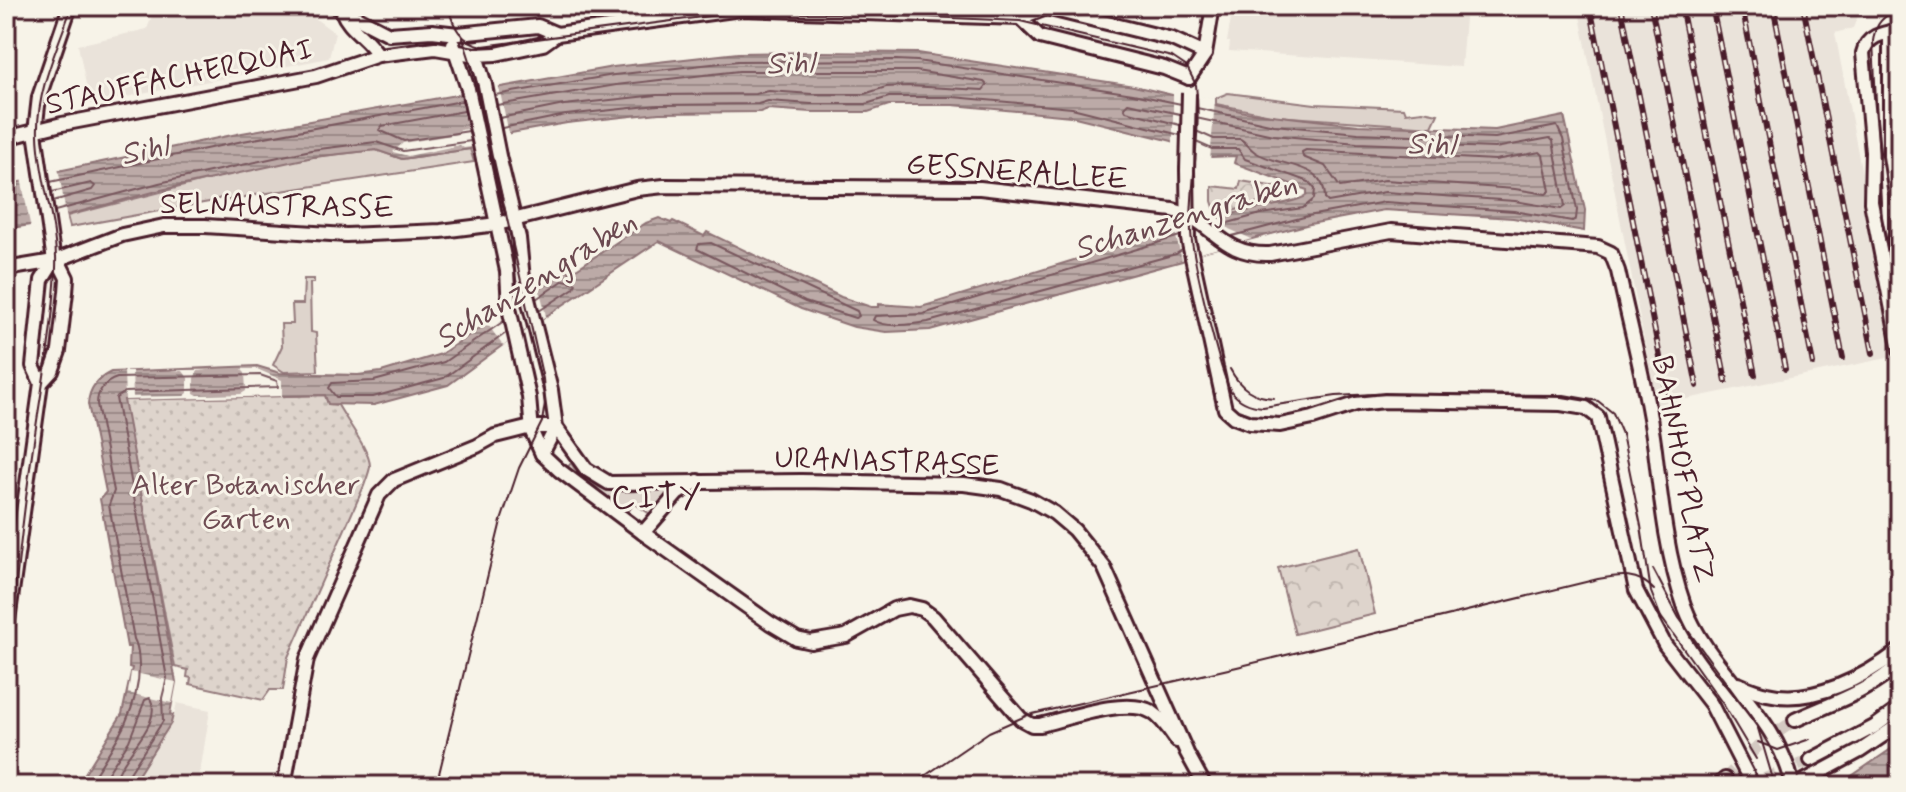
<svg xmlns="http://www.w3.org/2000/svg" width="1906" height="792" font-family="Mynerve,sans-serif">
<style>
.built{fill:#eae3da}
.grass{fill:#ded4cc;stroke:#947a7c;stroke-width:2}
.park{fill:url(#park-crowns);stroke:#947a7c;stroke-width:2}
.garden{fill:url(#garden-dots);stroke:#947a7c;stroke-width:2}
.water{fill:url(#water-rules);stroke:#8e7275;stroke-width:2}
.pier{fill:#f7f3e8}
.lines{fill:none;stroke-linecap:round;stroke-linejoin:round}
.shore{stroke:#78575d;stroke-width:2}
.minor-tunnel{stroke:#d4c9c2;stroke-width:12;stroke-dasharray:12 6;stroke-linecap:butt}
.minor-casing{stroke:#4a1f2b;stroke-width:18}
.minor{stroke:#f7f3e8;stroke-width:12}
.tram{stroke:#4a1f2b;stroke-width:2}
.rail-casing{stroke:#4a1f2b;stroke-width:6}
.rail{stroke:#f7f3e8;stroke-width:3;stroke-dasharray:9;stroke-linecap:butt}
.minor-bridge-casing{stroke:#4a1f2b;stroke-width:18;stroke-linecap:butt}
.minor-bridge{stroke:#f7f3e8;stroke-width:12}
.labels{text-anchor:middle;stroke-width:6;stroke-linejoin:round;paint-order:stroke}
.street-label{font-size:30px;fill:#4a1f2b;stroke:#f7f3e8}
.park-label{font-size:30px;fill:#6f4c53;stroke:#f7f3e8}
.water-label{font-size:32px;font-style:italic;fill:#6c4950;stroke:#f7f3e8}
.quarter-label{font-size:34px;letter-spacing:2px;fill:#4a1f2b;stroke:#f7f3e8}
</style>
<defs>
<pattern id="park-crowns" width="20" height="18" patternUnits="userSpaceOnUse" patternTransform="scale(2)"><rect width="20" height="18" fill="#ded4cc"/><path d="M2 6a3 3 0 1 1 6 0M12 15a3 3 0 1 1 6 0" fill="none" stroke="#c0b6af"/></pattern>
<pattern id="garden-dots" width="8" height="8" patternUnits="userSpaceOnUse" patternTransform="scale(2)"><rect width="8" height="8" fill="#ded4cc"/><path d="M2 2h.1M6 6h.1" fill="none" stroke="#c0b6af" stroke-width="1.8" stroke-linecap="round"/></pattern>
<pattern id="water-rules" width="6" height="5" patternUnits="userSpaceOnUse" patternTransform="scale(2)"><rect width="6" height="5" fill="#bcaaa7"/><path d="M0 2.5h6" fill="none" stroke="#9b8a88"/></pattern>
</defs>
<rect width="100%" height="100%" fill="#f7f3e8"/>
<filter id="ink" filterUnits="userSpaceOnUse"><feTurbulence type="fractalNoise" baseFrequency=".0125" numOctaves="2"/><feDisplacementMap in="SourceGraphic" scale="16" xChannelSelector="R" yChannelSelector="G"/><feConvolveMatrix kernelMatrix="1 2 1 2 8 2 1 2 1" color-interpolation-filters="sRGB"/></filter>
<g filter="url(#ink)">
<g class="built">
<path d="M156 6H298L335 33 329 58 90 104 78 45 147 29Z"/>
<path d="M1233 6H1466L1461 67 1229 51 1230 42H1227Z"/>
<path d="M1578 6H1862L1853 28 1835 33 1897 356 1657 405Z"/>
<path d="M177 703 210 710 198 786H131L172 722Z"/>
</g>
<g class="grass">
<path d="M1228 93 1315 104 1404 108 1406 113 1423 111 1438 114 1432 127 1276 116 1216 104V98Z"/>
<path d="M470 149 474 162 248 196 230 202 227 196 209 202 70 227 67 216 258 167 313 157 376 150 402 159Z"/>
<path d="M304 279H314V283H310L311 332 316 333 318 371 284 372 273 365 282 346 281 324H293L292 304H303Z"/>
<path d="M571 463C592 500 631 491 667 489L668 493 651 515 634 503 627 514 567 468Z"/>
</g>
<g class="park">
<path d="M1241 181 1283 188 1287 194 1217 216 1212 201V186L1239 189Z"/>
<path d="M1359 548 1375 614 1295 634 1278 568Z"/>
</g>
<path class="garden" d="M325 395 328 404 338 405C346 420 371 452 370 467 369 473 366 480 364 486L288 657 283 690H270L263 700 190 684 191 678 187 677 188 670 175 667 123 400Z"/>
<g class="water">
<path d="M818 52 918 53 1134 86 1245 112 1358 125 1495 130 1564 116 1585 210 1584 231 1513 218 1384 210 1310 224 1194 254 1182 261 948 325 930 330 886 332 854 327 801 309 659 241 503 345 448 385 374 405 328 404 325 395 124 400 176 682 170 714 173 715 171 723 131 786H77L122 714 132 668 129 667 130 647H127L100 499 106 492 88 404C89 388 97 379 111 372L257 366 280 373 358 375 381 372 441 354 562 272 567 269 570 273 646 223 659 218 671 223 673 221 704 236 707 232 841 297 871 307H879V304L921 307C1024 276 1127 242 1231 214 1248 210 1298 203 1307 195V190L1234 163 1236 156 1211 157 1172 141 1071 116 953 105H889L868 112H811L768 109 760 112 659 113 567 123 511 133 470 149 402 159 376 150 313 157 161 190 30 225 6 229V183L20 182 58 171 242 133 613 67 738 53Z"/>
<path d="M1900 743V786H1837Z"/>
</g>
<g class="pier">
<path d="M498 83 510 138 473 153 471 147 464 148 460 145 408 156 393 152 403 143 458 134 460 130 467 129 459 90Z"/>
<path d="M1173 90 1215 100 1210 161 1173 145Z"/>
<path d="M58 167 67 220 31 229 21 178Z"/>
<path d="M1217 215 1229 229 1252 239 1186 257 1182 260 1174 229 1196 225Z"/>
<path d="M539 287 546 316 503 346 487 323Z"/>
<path d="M241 369H257L282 380V396L125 400 124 371H132L133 397 184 396 188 393V378L183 371 170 370H208L198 371 194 378V393L198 395 241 394 246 391 245 373Z"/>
<path d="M131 672 176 682 172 703 128 693Z"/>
</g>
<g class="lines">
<g class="shore">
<path d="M495 95 614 75 738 61 896 60 917 61 1133 94 1181 104"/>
<path d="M497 105 616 85 739 71H916L984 82 987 85 983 90 908 86 886 87 864 94H812L769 91 755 94 657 95 564 105 500 118"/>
<path d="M1197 108 1274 125 1358 133 1495 138 1557 126 1563 139 1577 210 1576 219 1572 221 1514 211 1385 202 1308 216 1232 236"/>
<path d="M464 111 382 126 379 130 404 141 469 131"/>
<path d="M1180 125 1126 111 1124 107 1128 103 1180 114"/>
<path d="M502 128 566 115 658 105 758 104 768 101 811 104H866L889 97H953L1072 108 1180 135"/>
<path d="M1196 131 1214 139H1240C1246 142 1249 148 1255 152 1279 168 1326 161 1325 199L1328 202 1385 192 1515 201 1561 209 1565 206 1553 141 1550 138 1495 148 1357 143 1273 135 1196 118"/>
<path d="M1196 142 1212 149H1238L1245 159 1309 182 1315 189 1314 199 1303 208 1261 214 1217 226"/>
<path d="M1306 150 1495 160 1540 152 1543 155 1550 191 1546 194 1515 189 1385 180 1340 187 1325 166 1303 157 1302 152Z"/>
<path d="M50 182 243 141 462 101"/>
<path d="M52 192 91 183 95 186 92 190 53 201"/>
<path d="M55 211 159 183 311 150 376 142 403 151 471 141"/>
<path d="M1180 236 923 314 875 316 873 320C888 329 911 324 928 322L1176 254 1182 250"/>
<path d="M711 243 857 311 859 316 855 318 805 302 697 249 699 244Z"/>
<path d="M536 299 564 280 576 283 574 288 539 311"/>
<path d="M504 321 444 362 374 381 332 383 329 388 336 397H373L444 378 506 333"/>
<path d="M87 786C112 748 140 711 139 664 138 654 139 648 134 639L109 505 114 491 97 404C97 391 105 382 117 378L260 375 277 381 278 387 125 392 116 398 167 678 162 698 163 721 126 779 125 786"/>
<path d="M99 786 129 741 145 700 150 698C165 726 116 757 115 786"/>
</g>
<g class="minor-tunnel">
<path d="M1725 779 1758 746 1795 720"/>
<path d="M1748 786 1811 760"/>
</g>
<defs>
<g id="minor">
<path d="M335 6 389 34 432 31 458 34 538 26 557 34"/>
<path d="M342 11C349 30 368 37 378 55"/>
<path d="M1020 18 1040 37 1164 68 1189 78"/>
<path d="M1900 30C1884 33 1867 35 1863 53L1872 152 1871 202 1900 351"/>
<path d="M1890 32V156L1896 195V239L1900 265"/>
<path d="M453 44 468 89"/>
<path d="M476 55 485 85"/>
<path d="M1189 78 1205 54 1213 6"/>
<path d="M6 138 62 124 316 76 378 55 435 48 476 55 496 54 543 44 557 34 741 9 1020 18 1046 8 1172 39 1205 54"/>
<path d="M499 156 519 238 523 279 551 390 556 427 586 469 609 483 801 481 964 484 1001 489 1031 500 1054 513 1074 530 1104 567 1187 753 1205 786"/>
<path d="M483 159 507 271 509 308 529 397 532 432 542 454 559 470 643 533 770 623 797 639 811 642 846 636 894 609 909 606 922 609 933 617 1021 719 1032 725H1040C1069 718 1127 697 1152 712 1163 719 1170 731 1177 741"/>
<path d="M1187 170 1188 239 1225 409 1234 417 1250 423 1280 425 1313 418 1356 404 1385 401 1561 404 1586 408 1598 417 1636 590 1665 645 1711 704 1753 786"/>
<path d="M54 261 35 132 39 97 70 6"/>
<path d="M6 269 54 261 122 235 164 226H205L346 235 441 231 497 224 637 189 664 186 980 188 1173 210C1213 220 1220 256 1270 254L1391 231 1598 247 1611 253 1618 271C1631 330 1647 390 1655 450 1661 500 1667 557 1684 605 1709 673 1777 712 1793 786"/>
<path d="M41 383 33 366 42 280 54 261"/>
<path d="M542 454 556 427"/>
<path d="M643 533 677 494 698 481"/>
<path d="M6 635 41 383 52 371 59 351 66 292 67 278 61 266 54 261"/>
<path d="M1738 684C1747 688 1757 692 1767 694 1813 705 1865 677 1900 650"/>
<path d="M1795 720C1832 703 1870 692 1900 663"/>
<path d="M1811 760 1874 727 1900 708"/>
<path d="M284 786 307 659 379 495 394 480 477 446 495 436 531 427H556"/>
<path d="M1718 786 1725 779"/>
<path d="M1795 786 1860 751 1900 724"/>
</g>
</defs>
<use href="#minor" class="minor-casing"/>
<use href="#minor" class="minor"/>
<g class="tram">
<path d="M448 6C453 27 461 42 483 46L732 13H837L1020 21 1172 57 1187 67 1196 85C1202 133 1190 183 1191 232 1192 254 1220 375 1231 391 1239 402 1250 406 1263 407L1336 396 1374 394 1564 395 1598 401 1613 413 1622 434 1641 526 1651 592 1662 620"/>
<path d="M1900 9C1883 15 1875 24 1873 41L1882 222 1900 322"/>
<path d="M1230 369C1240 388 1253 397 1274 398"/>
<path d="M1653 569 1679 618 1757 725 1775 786"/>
<path d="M1656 610 1723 704 1756 759"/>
<path d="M6 655C16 593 21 530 30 468 39 401 53 335 56 268 58 223 39 180 38 135 36 91 58 47 72 6"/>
<path d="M1758 742 1778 750 1810 739"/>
<path d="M436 786 501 521 519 468 542 422 545 403 543 379 475 76 461 33"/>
<path d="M910 786 989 732 1028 715 1237 667 1598 579C1620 575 1638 572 1654 590"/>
</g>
<defs>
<g id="rail">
<path d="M1590 6 1667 392"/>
<path d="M1621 6 1697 386"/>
<path d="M1651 6 1726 381"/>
<path d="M1681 6 1755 375"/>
<path d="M1712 6 1785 369"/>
<path d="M1742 6 1813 364"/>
<path d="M1773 6 1843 358"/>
<path d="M1803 6 1873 353"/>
</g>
</defs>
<use href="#rail" class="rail-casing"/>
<use href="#rail" class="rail"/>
<defs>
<g id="minor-bridge">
<path d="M485 85 499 156"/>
<path d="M468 89 483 159"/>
<path d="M1187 170 1189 93"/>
</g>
</defs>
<use href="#minor-bridge" class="minor-bridge-casing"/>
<use href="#minor-bridge" class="minor-bridge"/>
</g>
</g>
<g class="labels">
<g class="street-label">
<text transform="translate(179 76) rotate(-12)" y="10">STAUFFACHERQUAI</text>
<text transform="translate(1017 171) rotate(4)" y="10">GESSNERALLEE</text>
<text transform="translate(277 205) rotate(1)" y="10">SELNAUSTRASSE</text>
<text transform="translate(887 461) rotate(2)" y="10">URANIASTRASSE</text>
<text transform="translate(1684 469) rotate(79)" y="10">BAHNHOFPLATZ</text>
</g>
<g class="park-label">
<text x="246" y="494">Alter Botanischer<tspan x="246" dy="34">Garten</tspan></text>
</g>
<g class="water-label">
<text transform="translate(790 62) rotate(-2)" y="11">Sihl</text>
<text transform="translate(1431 143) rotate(1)" y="11">Sihl</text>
<text transform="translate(144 149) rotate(-12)" y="11">Sihl</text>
<text transform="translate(1185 215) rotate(-17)" y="11">Schanzengraben</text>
<text transform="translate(535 279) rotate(-32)" y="11">Schanzengraben</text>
</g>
<g class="quarter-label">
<text x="657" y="508">CITY</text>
</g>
</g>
<rect width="1906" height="792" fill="none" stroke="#f7f3e8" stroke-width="32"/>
<rect x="16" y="16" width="1874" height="760" fill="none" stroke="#4a1f2b" stroke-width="3" filter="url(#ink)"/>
</svg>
